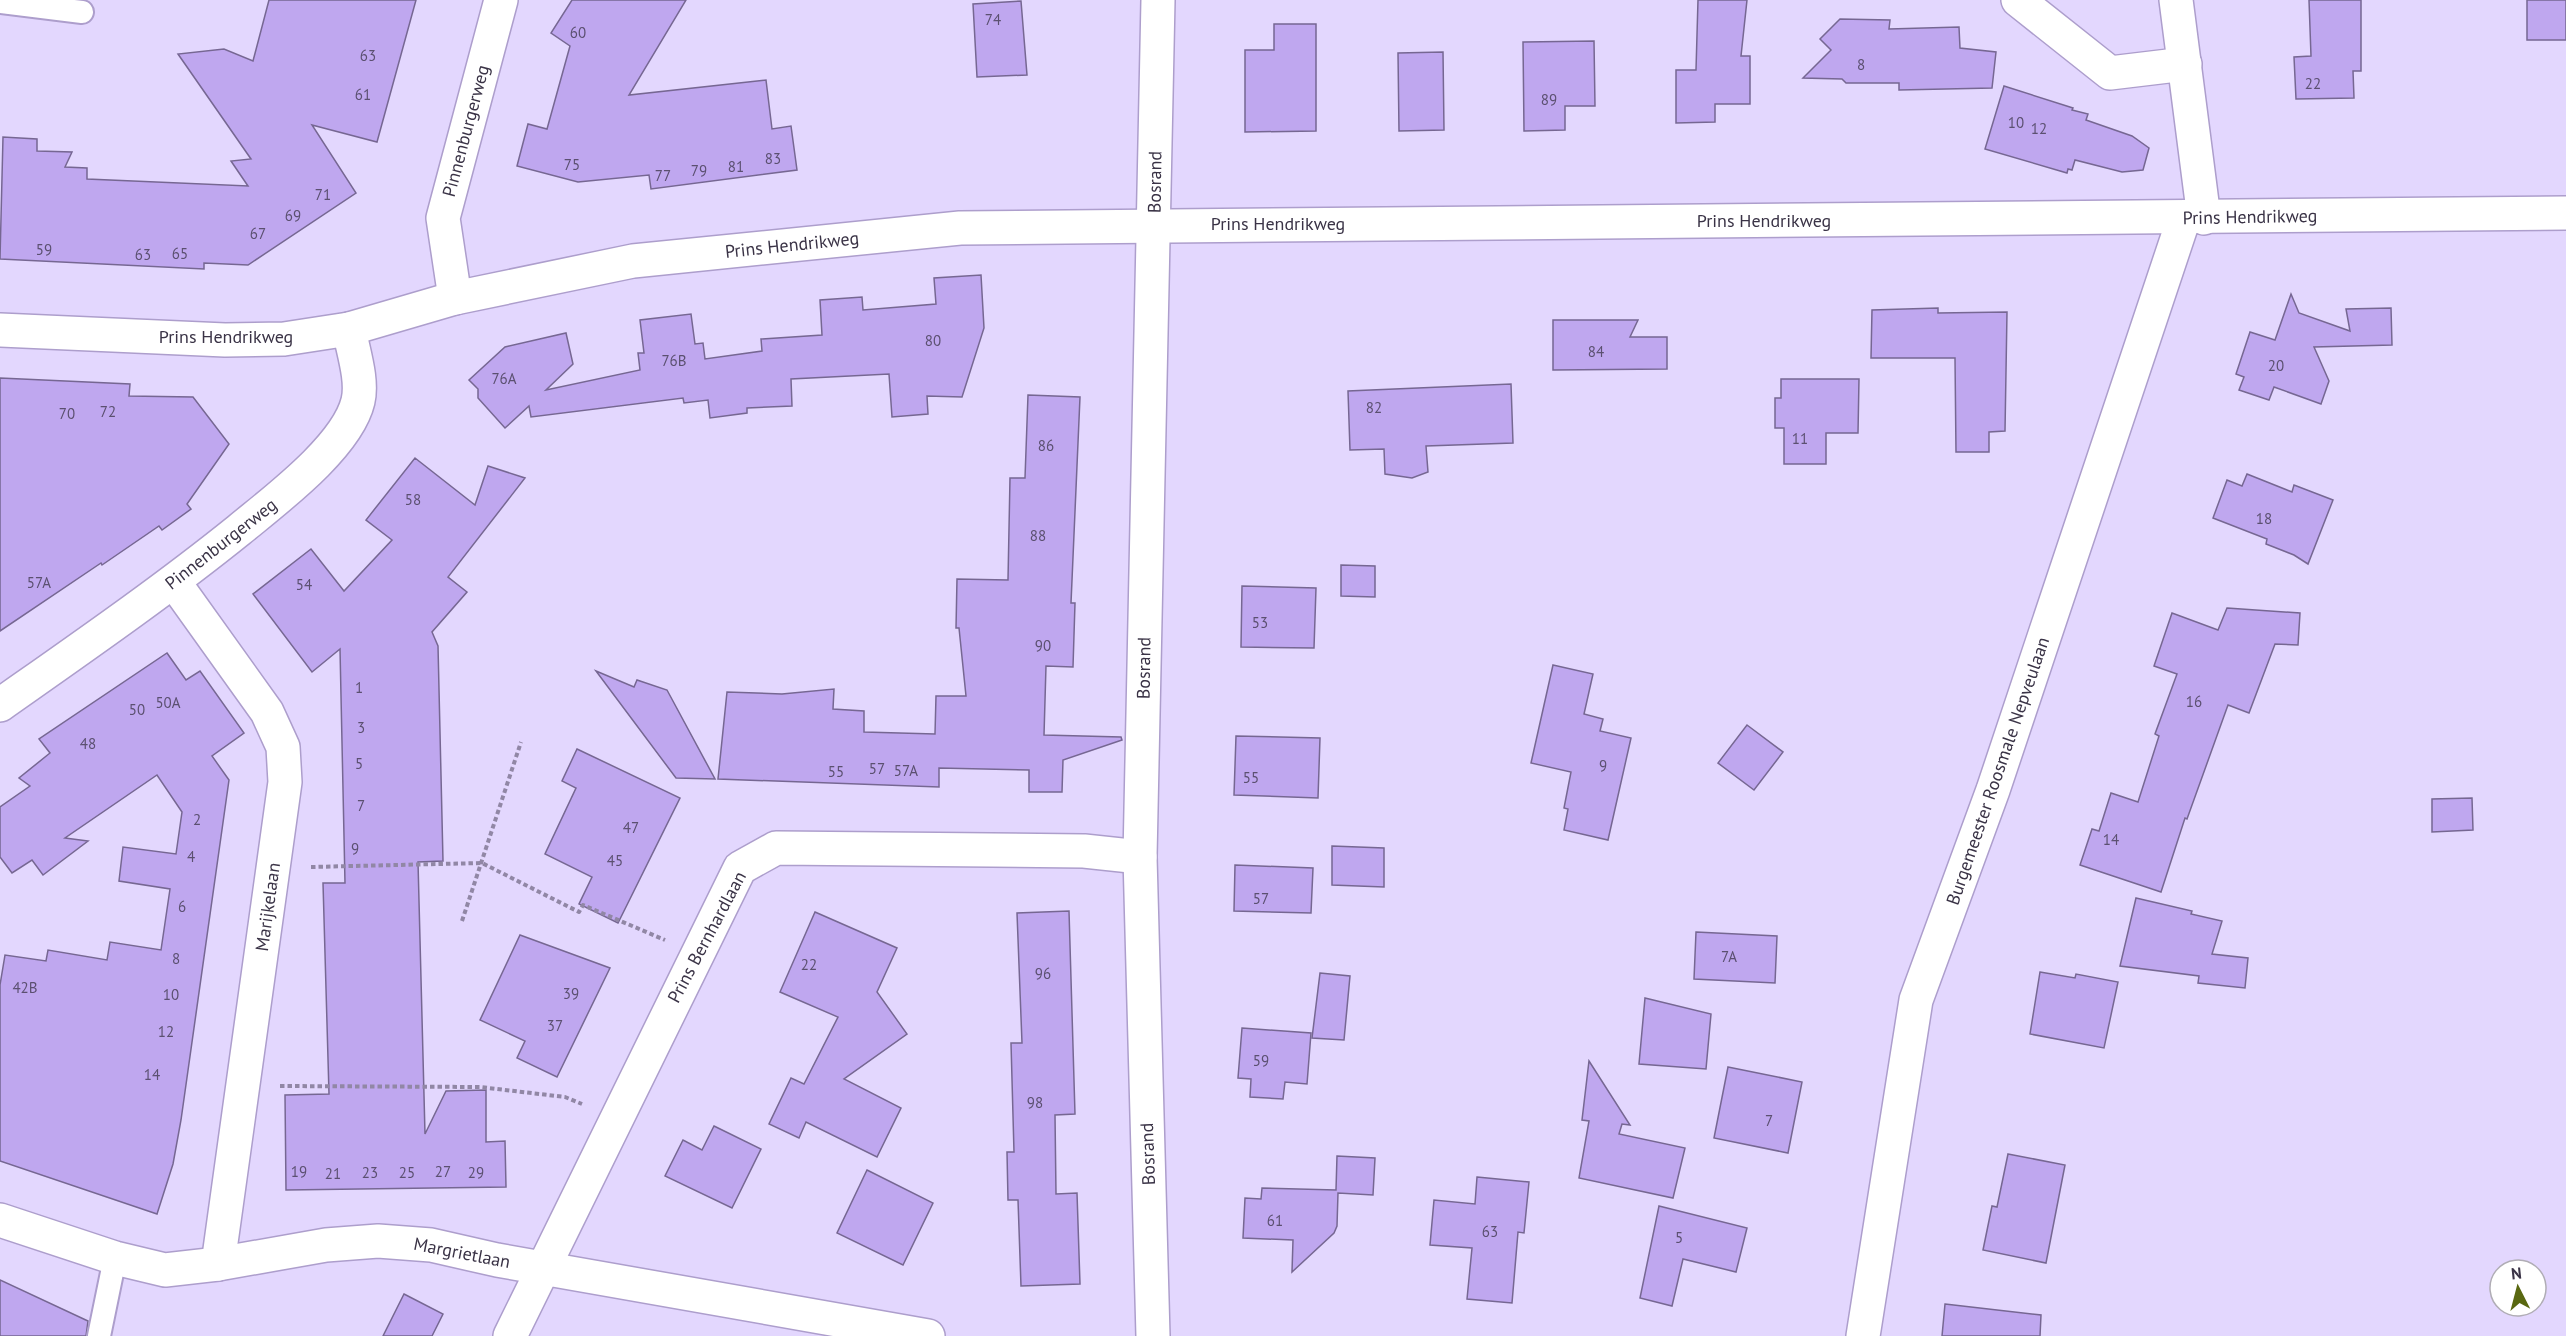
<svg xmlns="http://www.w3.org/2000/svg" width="2566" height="1336" font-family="'PT Sans',sans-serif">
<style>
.building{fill:#bfa7ef;stroke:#766792;stroke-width:1.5}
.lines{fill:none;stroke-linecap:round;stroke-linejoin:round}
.lane-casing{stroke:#ad9ecc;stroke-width:26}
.street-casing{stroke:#ad9ecc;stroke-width:36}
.path{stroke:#9187a5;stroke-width:4;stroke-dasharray:4.5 3;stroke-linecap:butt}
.lane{stroke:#fff;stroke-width:22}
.street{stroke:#fff;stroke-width:33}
.labels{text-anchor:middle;stroke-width:5;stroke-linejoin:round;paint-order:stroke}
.number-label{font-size:15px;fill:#5b5070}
.street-label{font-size:18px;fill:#3a3346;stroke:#fff}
</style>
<rect width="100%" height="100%" fill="#e3d7fe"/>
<g class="building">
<path d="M269 0H416L377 142 312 125 356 193 248 265 204 263V269L0 259 3 137 37 139V151L72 152 65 167 87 168V179L248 186 231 161 251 159 178 54 224 49 253 61Z"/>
<path d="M572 0H686L629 95 766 80 772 129 791 126 797 170 651 189 649 175 578 182 517 166 528 124 547 129 570 46 551 33Z"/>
<path d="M1698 0H1747L1741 56H1750V104H1715V122L1676 123V70H1696Z"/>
<path d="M2309 0H2361V71H2353L2354 98 2296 99 2294 57 2311 56Z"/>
<rect x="2527" y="0" width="39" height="40"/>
<path d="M1021 1 1027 75 977 77 973 4Z"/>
<path d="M1840 19 1890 20 1889 29 1959 27 1960 48 1996 52 1992 88 1899 90V83H1846L1842 79 1803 78 1831 50 1820 39Z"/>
<path d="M1274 24H1316V131L1245 132V50H1274Z"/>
<path d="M1594 41 1595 106H1565V130L1524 131 1523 42Z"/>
<path d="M1443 52 1444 130 1399 131 1398 53Z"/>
<path d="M2004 86 2073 108 2072 110 2088 114 2086 120 2132 136 2149 148 2143 170 2122 172 2075 160 2072 170 2068 169 2067 173 1985 149Z"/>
<path d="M981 275 984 328 962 397 927 396 928 414 892 417 889 374 791 379 792 406 747 408V413L710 418 708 400 684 403 683 398 531 417 529 406 505 428 478 398V389L469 380 505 347 566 333 573 364 546 390 640 370 638 353H644L640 320 691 314 695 344 703 343 705 359 762 351 761 339 822 335 820 300 862 297 863 310 936 304 934 278Z"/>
<path d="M2291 294 2299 313 2350 331 2346 309 2391 308 2392 345 2314 347 2329 381 2321 404 2274 387 2269 400 2239 390 2244 377 2236 374 2250 332 2275 340Z"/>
<path d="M1938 308V313L2007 312 2005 431 1989 432V452H1956L1955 358H1871L1872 310Z"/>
<path d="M1553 320H1638L1630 337H1667V369L1553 370Z"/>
<path d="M0 378 130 384 129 396 193 397 229 444 187 504 191 509 162 530 159 526 102 565 101 563 0 631Z"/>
<path d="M1781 379H1859L1858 433H1826V464H1784V428H1775V398H1781Z"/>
<path d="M1511 384 1513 443 1426 446 1428 472 1412 478 1385 474 1384 449 1350 450 1348 391Z"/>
<path d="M1028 395 1080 397 1071 603H1075L1073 667 1046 666 1044 735 1121 737 1122 740 1063 760 1062 792H1029V770L939 768V787L718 779 727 692 782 694 834 689 833 709 864 711V732L935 734 936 696H966L959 628H956L957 579 1008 580 1010 478H1025Z"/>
<path d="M415 458 475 505 488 466 525 478 448 577 467 592 432 632 438 646 443 861 418 862 425 1134 446 1091 486 1090V1142L505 1141 506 1187 286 1190 285 1095 329 1094 323 883H345L340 649 312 672 253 594 311 549 344 591 392 540 366 520Z"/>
<path d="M2247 474 2292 492 2294 485 2333 500 2308 564 2294 555 2266 544 2267 539 2213 518 2227 480 2242 486Z"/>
<path d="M1341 565 1375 566V597L1341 596Z"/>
<path d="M1242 586 1316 588 1314 648 1241 647Z"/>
<path d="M2227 608 2300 613 2298 645 2275 644 2249 713 2228 705 2187 819 2185 818 2161 892 2080 865 2092 829 2099 831 2111 793 2138 802 2159 736 2155 734 2177 674 2154 666 2172 613 2218 630Z"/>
<path d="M167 653 186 680 200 671 244 733 212 756 229 780 181 1120 173 1164 157 1214 0 1161V985L5 955 46 961 48 950 107 960 110 942 161 950 170 889 119 881 123 847 176 854 182 812 157 775 65 838 88 841 43 875 32 860 12 873 0 857V807L30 786 19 778 50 753 39 739Z"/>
<path d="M1553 665 1593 674 1584 714 1603 719 1600 731 1631 738 1608 840 1564 830 1568 809 1564 808 1571 772 1531 763Z"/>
<path d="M596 671 634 687 637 680 667 690 715 779 676 778Z"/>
<path d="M1747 725 1783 752 1754 790 1718 763Z"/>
<path d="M1236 736 1320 738 1318 798 1234 795Z"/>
<path d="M577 749 680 798 618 923 579 904 592 877 545 854 576 788 562 781Z"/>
<path d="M2472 798 2473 830 2432 832V799Z"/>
<path d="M1332 846 1384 848V887L1332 885Z"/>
<path d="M1235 865 1313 868 1311 913 1234 911Z"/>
<path d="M2136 898 2192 911 2191 914 2222 921 2212 954 2248 958 2245 988 2198 983 2199 976 2120 966Z"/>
<path d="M1069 911 1075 1114 1055 1115 1056 1194 1077 1193 1080 1284 1021 1286 1018 1200H1008L1007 1152H1014L1011 1043H1022L1017 913Z"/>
<path d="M815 912 897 948 877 992 907 1034 844 1079 901 1108 877 1157 806 1122 799 1138 769 1124 791 1078 804 1084 838 1017 780 992Z"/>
<path d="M1696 932 1777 936 1775 983 1694 979Z"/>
<path d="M520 935 610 968 557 1077 517 1058 525 1041 480 1020Z"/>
<path d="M2040 972 2075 978 2076 974 2118 982 2104 1048 2030 1034Z"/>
<path d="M1320 973 1350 976 1344 1040 1312 1038Z"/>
<path d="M1645 998 1711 1014 1706 1069 1639 1064Z"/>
<path d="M1242 1028 1311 1033 1307 1084 1285 1082 1283 1099 1250 1097 1251 1079 1238 1078Z"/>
<path d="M1589 1061 1630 1125 1622 1124 1619 1134 1685 1148 1673 1198 1579 1178 1589 1121 1582 1120Z"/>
<path d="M1728 1067 1802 1082 1788 1153 1714 1138Z"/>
<path d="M714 1126 761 1149 732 1208 665 1176 683 1140 702 1150Z"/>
<path d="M2008 1154 2065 1165 2046 1263 1983 1250 1992 1206 1997 1207Z"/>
<path d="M1337 1156 1375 1158 1373 1195 1338 1193 1337 1226 1334 1233 1292 1272 1293 1240 1243 1238 1245 1198 1261 1199 1262 1188 1336 1190Z"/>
<path d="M867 1170 933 1203 903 1265 837 1233Z"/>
<path d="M1477 1177 1529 1182 1524 1233 1518 1232 1512 1303 1467 1299 1472 1248 1430 1245 1434 1200 1475 1204Z"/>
<path d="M1659 1206 1747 1228 1736 1272 1683 1259 1672 1306 1640 1298Z"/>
<path d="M0 1280 88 1321 86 1336H0Z"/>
<path d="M404 1294 443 1314 432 1336H383Z"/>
<path d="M1945 1304 2041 1315 2040 1336H1942Z"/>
</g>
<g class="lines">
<defs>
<g id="lane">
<path d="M0 2 82 12"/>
<path d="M99 1336 115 1258"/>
</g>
<g id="street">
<path d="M2018 0 2110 73 2185 64"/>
<path d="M2176 0 2204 218"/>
<path d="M455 298 443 218 501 0"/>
<path d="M0 330 225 340 284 339 349 329 455 298 633 261 960 228 2566 213"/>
<path d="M174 582 267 712 283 747 285 782 218 1264"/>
<path d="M0 705C81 648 162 592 239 530 274 501 347 447 358 401 363 380 353 351 349 329"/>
<path d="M0 1220 115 1258 165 1270 218 1264 326 1245 378 1241 431 1245 497 1260 928 1336"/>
<path d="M510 1336 740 868 776 848 1084 851 1140 857"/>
<path d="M1153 1336 1140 857 1158 0"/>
<path d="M1863 1336 1916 1000 1993 790 2184 218"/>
</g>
</defs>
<use href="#lane" class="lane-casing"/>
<use href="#street" class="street-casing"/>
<g class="path">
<path d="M311 867 482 863 579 912 583 905 665 940"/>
<path d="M462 921 521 742"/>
<path d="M280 1086 480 1087 565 1097 582 1104"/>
</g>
<use href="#lane" class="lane"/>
<use href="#street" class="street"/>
</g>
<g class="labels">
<g class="number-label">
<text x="993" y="25">74</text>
<text x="578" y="38">60</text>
<text x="368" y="61">63</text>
<text x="1861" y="70">8</text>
<text x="2313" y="89">22</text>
<text x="363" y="100">61</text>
<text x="1549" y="105">89</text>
<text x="2016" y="128">10</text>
<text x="2039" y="134">12</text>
<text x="773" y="164">83</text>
<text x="572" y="170">75</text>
<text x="736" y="172">81</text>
<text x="699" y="176">79</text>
<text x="663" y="181">77</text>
<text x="323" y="200">71</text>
<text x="293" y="221">69</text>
<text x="258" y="239">67</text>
<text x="44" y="255">59</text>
<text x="180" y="259">65</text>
<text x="143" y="260">63</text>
<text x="933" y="346">80</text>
<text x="1596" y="357">84</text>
<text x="674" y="366">76B</text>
<text x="2276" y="371">20</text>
<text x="504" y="384">76A</text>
<text x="1374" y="413">82</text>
<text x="108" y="417">72</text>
<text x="67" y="419">70</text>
<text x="1800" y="444">11</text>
<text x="1046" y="451">86</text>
<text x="413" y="505">58</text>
<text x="2264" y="524">18</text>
<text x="1038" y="541">88</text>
<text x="39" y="588">57A</text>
<text x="304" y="590">54</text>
<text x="1260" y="628">53</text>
<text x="1043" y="651">90</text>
<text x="359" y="693">1</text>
<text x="2194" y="707">16</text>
<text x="168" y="708">50A</text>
<text x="137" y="715">50</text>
<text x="361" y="733">3</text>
<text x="88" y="749">48</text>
<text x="359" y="769">5</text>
<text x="1603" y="771">9</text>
<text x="877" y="774">57</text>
<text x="906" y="776">57A</text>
<text x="836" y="777">55</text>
<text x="1251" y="783">55</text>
<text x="361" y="811">7</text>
<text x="197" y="825">2</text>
<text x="631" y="833">47</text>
<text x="2111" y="845">14</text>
<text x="355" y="854">9</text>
<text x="191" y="862">4</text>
<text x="615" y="866">45</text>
<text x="1261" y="904">57</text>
<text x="182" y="912">6</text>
<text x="1729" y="962">7A</text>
<text x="176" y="964">8</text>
<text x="809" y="970">22</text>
<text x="1043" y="979">96</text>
<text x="25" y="993">42B</text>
<text x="571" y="999">39</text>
<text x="171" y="1000">10</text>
<text x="555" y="1031">37</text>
<text x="166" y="1037">12</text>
<text x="1261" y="1066">59</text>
<text x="152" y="1080">14</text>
<text x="1035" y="1108">98</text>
<text x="1769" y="1126">7</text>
<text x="299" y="1177">19</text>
<text x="443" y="1177">27</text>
<text x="370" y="1178">23</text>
<text x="407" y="1178">25</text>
<text x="476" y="1178">29</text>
<text x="333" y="1179">21</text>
<text x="1275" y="1226">61</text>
<text x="1490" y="1237">63</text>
<text x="1679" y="1243">5</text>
</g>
<g class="street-label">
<text transform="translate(466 131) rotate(-75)" y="6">Pinnenburgerweg</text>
<text transform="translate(1155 182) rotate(-89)" y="6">Bosrand</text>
<text transform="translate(2250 217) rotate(-1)" y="6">Prins Hendrikweg</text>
<text x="1764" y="227">Prins Hendrikweg</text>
<text x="1278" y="230">Prins Hendrikweg</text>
<text transform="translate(792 245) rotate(-6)" y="6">Prins Hendrikweg</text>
<text x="226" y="343">Prins Hendrikweg</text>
<text transform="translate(221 544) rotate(-38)" y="6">Pinnenburgerweg</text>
<text transform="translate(1144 668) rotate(-89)" y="6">Bosrand</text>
<text transform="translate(1998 771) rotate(-71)" y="6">Burgemeester Roosmale Nepveulaan</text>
<text transform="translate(268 907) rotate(-82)" y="6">Marijkelaan</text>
<text transform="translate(707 937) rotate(-62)" y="6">Prins Bernhardlaan</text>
<text transform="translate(1148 1154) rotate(-92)" y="6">Bosrand</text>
<text transform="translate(462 1253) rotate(11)" y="6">Margrietlaan</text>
</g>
</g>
<g transform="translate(2518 1288) rotate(354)"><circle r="28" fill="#ffffff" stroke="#b0adb5" stroke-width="1.5"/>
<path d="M0-4.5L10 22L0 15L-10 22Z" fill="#596811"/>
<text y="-9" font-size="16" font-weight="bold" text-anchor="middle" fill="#3a3346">N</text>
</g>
</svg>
